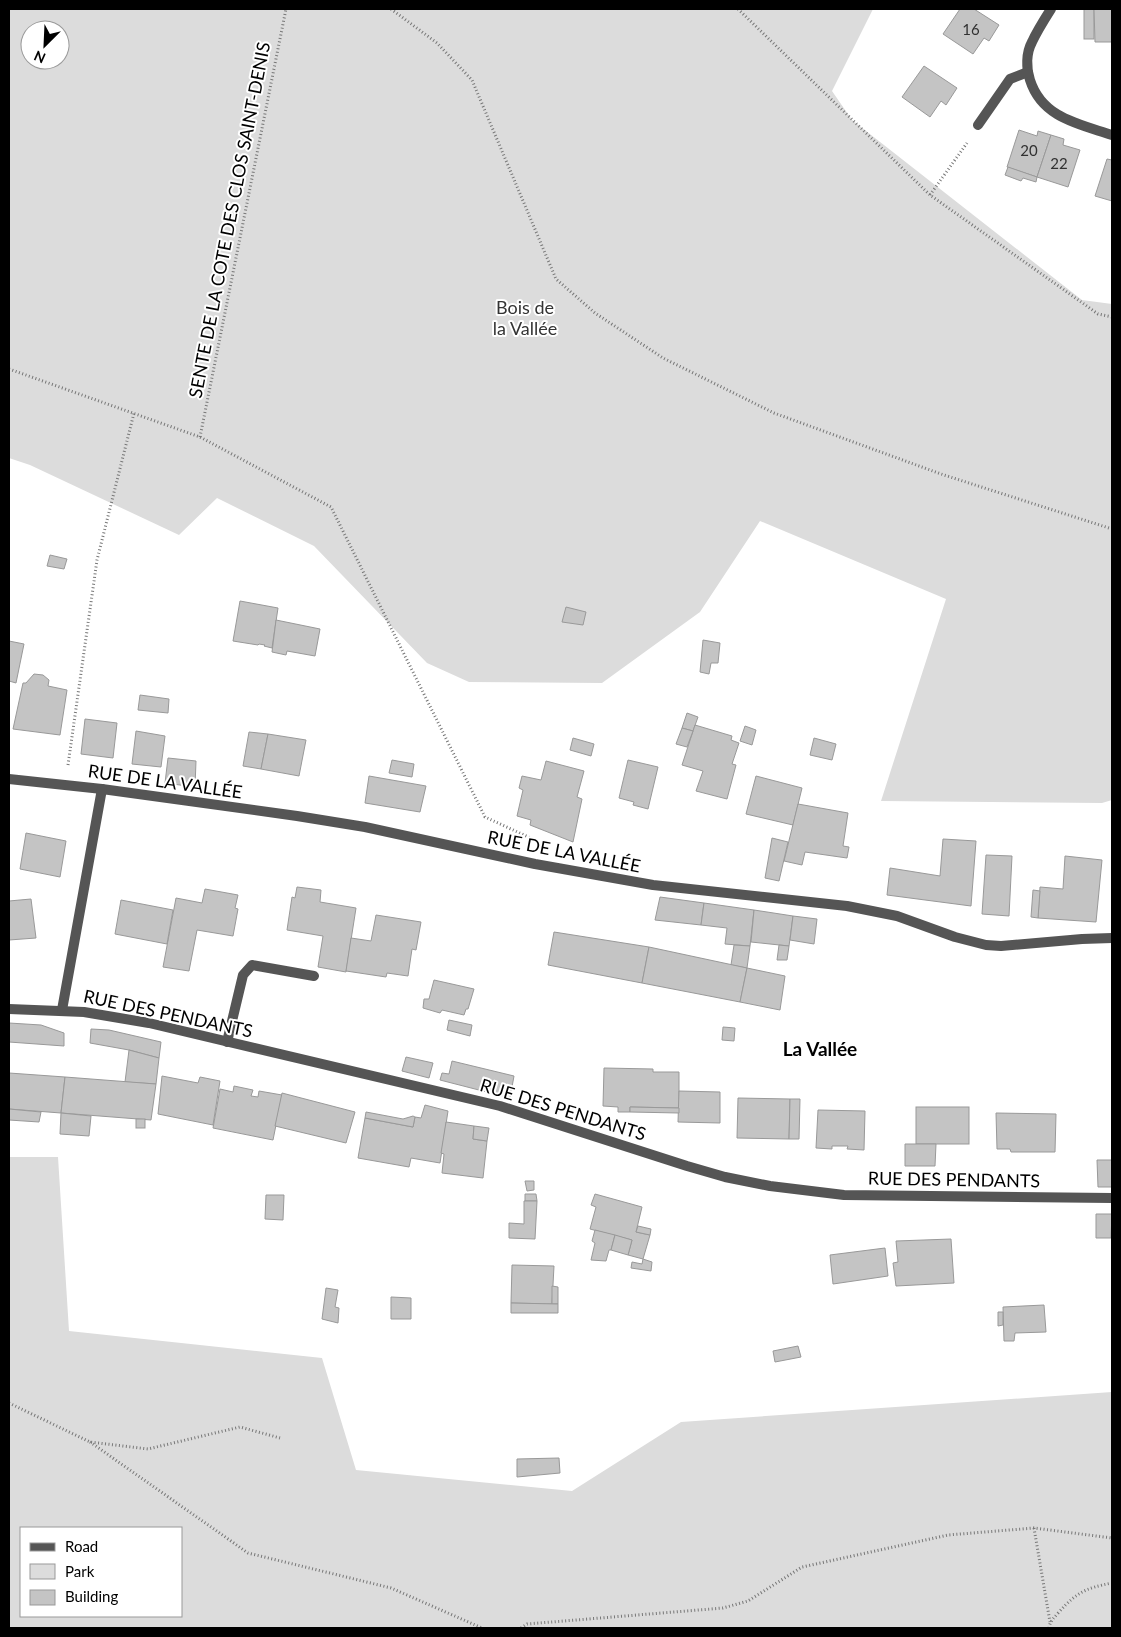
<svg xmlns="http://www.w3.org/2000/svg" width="1121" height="1637" font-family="Lato,sans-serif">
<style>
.green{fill:#dcdcdc;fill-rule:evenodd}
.building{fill:#c4c4c4;stroke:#999}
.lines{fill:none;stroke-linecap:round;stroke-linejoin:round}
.path{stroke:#777;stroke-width:3;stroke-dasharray:1 2.5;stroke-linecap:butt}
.service{stroke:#555;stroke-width:10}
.minor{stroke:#555;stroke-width:10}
.labels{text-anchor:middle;stroke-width:4;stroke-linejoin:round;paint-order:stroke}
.number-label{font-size:15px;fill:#313131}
.street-label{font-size:18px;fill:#000;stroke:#fff}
.park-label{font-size:18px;fill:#333;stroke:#fff}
.neighbourhood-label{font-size:19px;font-weight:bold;fill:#000;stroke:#fff}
</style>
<rect width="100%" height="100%" fill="#fff"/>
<g class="green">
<path d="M9 9H873L832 91 852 120 1082 300 1112 304V800L1102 803 881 801 946 599 760 521 700 612 602 683 469 682 427 663 314 546 217 498 179 535 30 465 9 458ZM30 30H60V60H30Z"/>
<path d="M9 1157H58L69 1331 322 1358 356 1470 572 1491 681 1422 1112 1392V1628H9ZM21 1528H181V1616H21Z"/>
</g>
<g class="building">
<path d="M960 9H974L999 25 989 41 984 38 973 54 943 34Z"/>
<rect x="1084" y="9" width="10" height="30"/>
<path d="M1094 9H1112V42H1095Z"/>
<path d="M924 66 957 88 946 105 941 101 930 117 902 97Z"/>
<path d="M1019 130 1037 136 1038 131 1051 135 1037 177 1007 167Z"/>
<path d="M1051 135 1064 139 1063 145 1080 150 1068 187 1037 177Z"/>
<path d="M1107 159 1112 160V201L1095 196Z"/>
<path d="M1008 167 1037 177 1036 182 1023 178 1021 181 1005 175Z"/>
<path d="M50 555 67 559 64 569 47 566Z"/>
<path d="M240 601 278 608 272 648 264 646 265 645 259 644 258 645 233 641Z"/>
<path d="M566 607 586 612 583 625 562 622Z"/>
<path d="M276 620 320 629 315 656 287 651 286 655 272 652Z"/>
<path d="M703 640 720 643 718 663H711L709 674 700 672Z"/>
<path d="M9 641 24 644 16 683 9 681Z"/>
<path d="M34 674 43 675 49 680 48 686 67 690 60 735 13 729 23 683H26Z"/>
<path d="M140 695 169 699 168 713 138 710Z"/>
<path d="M687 713 698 717 693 731 682 728Z"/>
<path d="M85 719 117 723 113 758 81 754Z"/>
<path d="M695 725 732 736 731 740 739 743 732 764 736 765 727 799 696 791 703 771 682 765Z"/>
<path d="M745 726 756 730 752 745 740 741Z"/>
<path d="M682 728 693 731 687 747 676 744Z"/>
<path d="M136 731 165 736 161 767 132 764Z"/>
<path d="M249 732 268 734 261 769 243 766Z"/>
<path d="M268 734 306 740 299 776 261 769Z"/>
<path d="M573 738 594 744 591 756 570 750Z"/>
<path d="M814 738 836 744 832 760 810 755Z"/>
<path d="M168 758 196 761 195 787 165 783Z"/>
<path d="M392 760 414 764 412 777 389 773Z"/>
<path d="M628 760 658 767 648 809 633 805 634 802 619 798Z"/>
<path d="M546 761 584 771 577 797 582 799 573 842 530 825 531 820 517 816 523 790 519 788 522 776 541 780Z"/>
<path d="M369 776 426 786 420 812 365 803Z"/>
<path d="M756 776 802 788 793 825 746 814Z"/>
<path d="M798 804 848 813 843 846 849 847 847 858 805 852 802 865 784 861Z"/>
<path d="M26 833 66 841 60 877 20 869Z"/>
<path d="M772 838 788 842 779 881 765 878Z"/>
<path d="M943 839 976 841 971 906 887 895 890 868 940 876Z"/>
<path d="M986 855 1012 856 1009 916 982 914Z"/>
<path d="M1065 856 1102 860 1096 922 1038 918 1040 887 1063 889Z"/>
<path d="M297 887 321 890 320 902 356 908 346 972 318 967 323 936 287 930 292 897 295 898Z"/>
<path d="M205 889 238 895 235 908 238 909 233 936 197 930 189 971 163 967 176 898 202 903Z"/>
<path d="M1033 890 1040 891 1038 918 1031 917Z"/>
<path d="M660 897 704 903 701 925 655 920Z"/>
<path d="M31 899 36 938 9 940V901Z"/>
<path d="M121 900 173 910 167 944 115 934Z"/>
<path d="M704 903 754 910 750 946 725 944 727 928 701 925Z"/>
<path d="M754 910 793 916 789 946 751 942Z"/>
<path d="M376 915 421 922 416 950 412 949 408 976 387 973 386 977 346 971 351 938 371 941Z"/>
<path d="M793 916 817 919 814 944 790 940Z"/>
<path d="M554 932 649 947 642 983 548 965Z"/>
<path d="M734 945 750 946 747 968 731 965Z"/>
<path d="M779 945 789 946 787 960H777Z"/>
<path d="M649 947 747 968 740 1002 642 983Z"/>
<path d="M747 968 785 976 780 1010 740 1002Z"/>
<path d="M434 980 474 989 468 1009H466L464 1015 442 1010 440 1013 423 1008 424 999H429Z"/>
<path d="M449 1020 472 1025 470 1036 447 1030Z"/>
<path d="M9 1023 41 1025 64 1033V1046L9 1042Z"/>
<path d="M723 1027 735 1028 734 1041 722 1040Z"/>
<path d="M91 1029 109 1030 161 1042 159 1058 129 1050 90 1043Z"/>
<path d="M129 1050 159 1058 156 1084 125 1082Z"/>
<path d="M406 1057 433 1063 429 1078 402 1071Z"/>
<path d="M452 1061 514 1076 510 1098 440 1080 442 1073 449 1074Z"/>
<path d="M604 1068 653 1069V1072H679V1108L630 1107V1112H618V1107L603 1106Z"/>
<path d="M9 1073 65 1077 61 1113 9 1109Z"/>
<path d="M162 1076 198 1083 200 1077 220 1081 213 1125 158 1114Z"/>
<path d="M65 1077 156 1084 151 1120 61 1113Z"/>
<path d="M234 1086 253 1090 251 1096 258 1097 259 1091 282 1095 273 1140 213 1128 220 1089 233 1092Z"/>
<path d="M679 1091 720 1092V1123L678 1122Z"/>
<path d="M282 1093 355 1112 346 1143 275 1126Z"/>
<path d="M738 1098 790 1099 789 1139 737 1138Z"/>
<path d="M790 1099H800L799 1139H789Z"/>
<path d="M425 1105 448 1111 440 1163 411 1158 409 1167 358 1158 365 1118 413 1127 415 1117 421 1118Z"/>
<path d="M630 1107 679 1108V1113L630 1112Z"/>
<rect x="916" y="1107" width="53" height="37"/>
<path d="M9 1109 41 1112 39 1122 9 1120Z"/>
<path d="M818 1110 865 1111 864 1150 847 1149 848 1146H832V1149L816 1148Z"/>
<path d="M366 1112 403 1119 413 1116 415 1117 413 1127 365 1118Z"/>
<path d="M61 1113 91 1116 89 1136 60 1134Z"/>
<path d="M996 1113 1056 1114 1055 1152H1011L1010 1149H997Z"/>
<rect x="136" y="1119" width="9" height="9"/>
<path d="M446 1122 474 1126 473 1139 487 1141 483 1178 442 1173 444 1154 441 1153Z"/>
<path d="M474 1126 489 1128 487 1141 473 1139Z"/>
<path d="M905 1144H936L935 1166H905Z"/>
<path d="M1097 1160H1112V1187H1098Z"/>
<path d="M525 1181H534V1190L527 1191Z"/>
<path d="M525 1194H536L537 1201H525Z"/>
<path d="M595 1194 642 1207 636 1232 650 1235 643 1259 628 1255 632 1240 590 1229 596 1207 591 1205Z"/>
<path d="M266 1195H284L283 1220 265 1219Z"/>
<path d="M524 1201H537L535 1239 509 1238V1223L524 1224Z"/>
<path d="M1096 1214H1112L1111 1238H1096Z"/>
<path d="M638 1226 651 1229 650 1235 636 1232Z"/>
<path d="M595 1230 615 1235 611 1250H609L606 1261 591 1260 595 1243 592 1241Z"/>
<path d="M615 1235 632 1240 628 1255 611 1250Z"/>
<path d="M951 1239 954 1283 896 1286 893 1263 898 1262 896 1241Z"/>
<path d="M885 1248 888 1276 833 1284 830 1255Z"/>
<path d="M643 1259 652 1262 651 1271 631 1268 632 1262 642 1264Z"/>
<path d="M512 1265 554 1266 552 1304 511 1303Z"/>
<path d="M552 1286 558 1287V1304H552Z"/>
<path d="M326 1288 338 1290 335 1307 339 1308 338 1323 322 1319Z"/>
<path d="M391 1297 411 1298V1319H391Z"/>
<path d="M511 1303 558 1304V1313H511Z"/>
<path d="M1044 1305 1046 1332 1015 1333 1014 1341H1004L1003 1307Z"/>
<path d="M998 1312H1003V1325L998 1326Z"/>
<path d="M798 1346 801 1357 775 1362 773 1351Z"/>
<path d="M559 1458 560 1473 517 1477V1459Z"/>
</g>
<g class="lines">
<g class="path">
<path d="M391 9 437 43 472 80 556 279 595 313 663 358 774 413 941 474 1112 529"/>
<path d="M738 9 930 195 1098 314 1112 317"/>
<path d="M930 195 967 143"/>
<path d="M9 369 200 437 331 507 485 817 537 841"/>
<path d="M200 437 286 9"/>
<path d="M68 765 97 560 134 413"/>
<path d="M9 1403 90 1442 148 1449 240 1427 280 1438"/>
<path d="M90 1442 248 1553 391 1588 482 1628"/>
<path d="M1034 1528 1050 1622"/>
<path d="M521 1628 527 1624 723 1608 748 1601 802 1567 948 1535 1034 1528 1112 1538"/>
<path d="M1049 1628C1050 1621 1054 1618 1059 1612 1077 1592 1086 1588 1112 1583"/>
</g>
<path class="service" d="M227 1042 243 975 252 965 314 976"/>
<g class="minor">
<path d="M1051 9C1044 20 1037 31 1032 42 1026 53 1026 68 1030 80 1042 118 1079 124 1112 135"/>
<path d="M978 125 1010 79 1028 72"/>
<path d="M9 779 102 789 297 816 365 827 535 864 653 885 847 906 897 916 955 937 986 945 1001 946 1082 939 1112 938"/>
<path d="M9 1009 84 1012 149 1023 500 1106 687 1166 725 1177 770 1186 844 1195 1112 1198"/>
<path d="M62 1010 102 789"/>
</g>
</g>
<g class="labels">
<g class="number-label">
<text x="971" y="35">16</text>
<text x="1029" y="156">20</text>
<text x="1059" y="169">22</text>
</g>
<g class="street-label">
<text transform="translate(230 220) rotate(-79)" y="6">SENTE DE LA COTE DES CLOS SAINT-DENIS</text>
<text transform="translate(165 782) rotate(8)" y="6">RUE DE LA VALLÉE</text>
<text transform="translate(564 852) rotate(11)" y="6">RUE DE LA VALLÉE</text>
<text transform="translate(168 1014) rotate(12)" y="6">RUE DES PENDANTS</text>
<text transform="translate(563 1110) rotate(17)" y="6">RUE DES PENDANTS</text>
<text transform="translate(954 1180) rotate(1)" y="6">RUE DES PENDANTS</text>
</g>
<g class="park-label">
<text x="525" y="314">Bois de<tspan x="525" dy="21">la Vallée</tspan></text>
</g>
<g class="neighbourhood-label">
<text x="820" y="1056">La Vallée</text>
</g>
</g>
<rect width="1121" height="1637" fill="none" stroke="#000000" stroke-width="20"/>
<rect x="20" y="1527" width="162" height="90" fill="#ffffff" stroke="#999999"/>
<rect x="30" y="1543" width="25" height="8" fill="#555555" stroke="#999999"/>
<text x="65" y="1552" font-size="15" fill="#000000">Road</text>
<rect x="30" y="1564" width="25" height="15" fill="#dcdcdc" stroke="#999999"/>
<text x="65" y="1577" font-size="15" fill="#000000">Park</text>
<rect x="30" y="1590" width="25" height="15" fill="#c4c4c4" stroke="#999999"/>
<text x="65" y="1602" font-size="15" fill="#000000">Building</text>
<g transform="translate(45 45) rotate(204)"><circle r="24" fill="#ffffff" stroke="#999999"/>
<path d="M0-4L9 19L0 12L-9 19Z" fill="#000000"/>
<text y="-8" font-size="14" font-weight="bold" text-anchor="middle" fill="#000000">N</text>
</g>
</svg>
